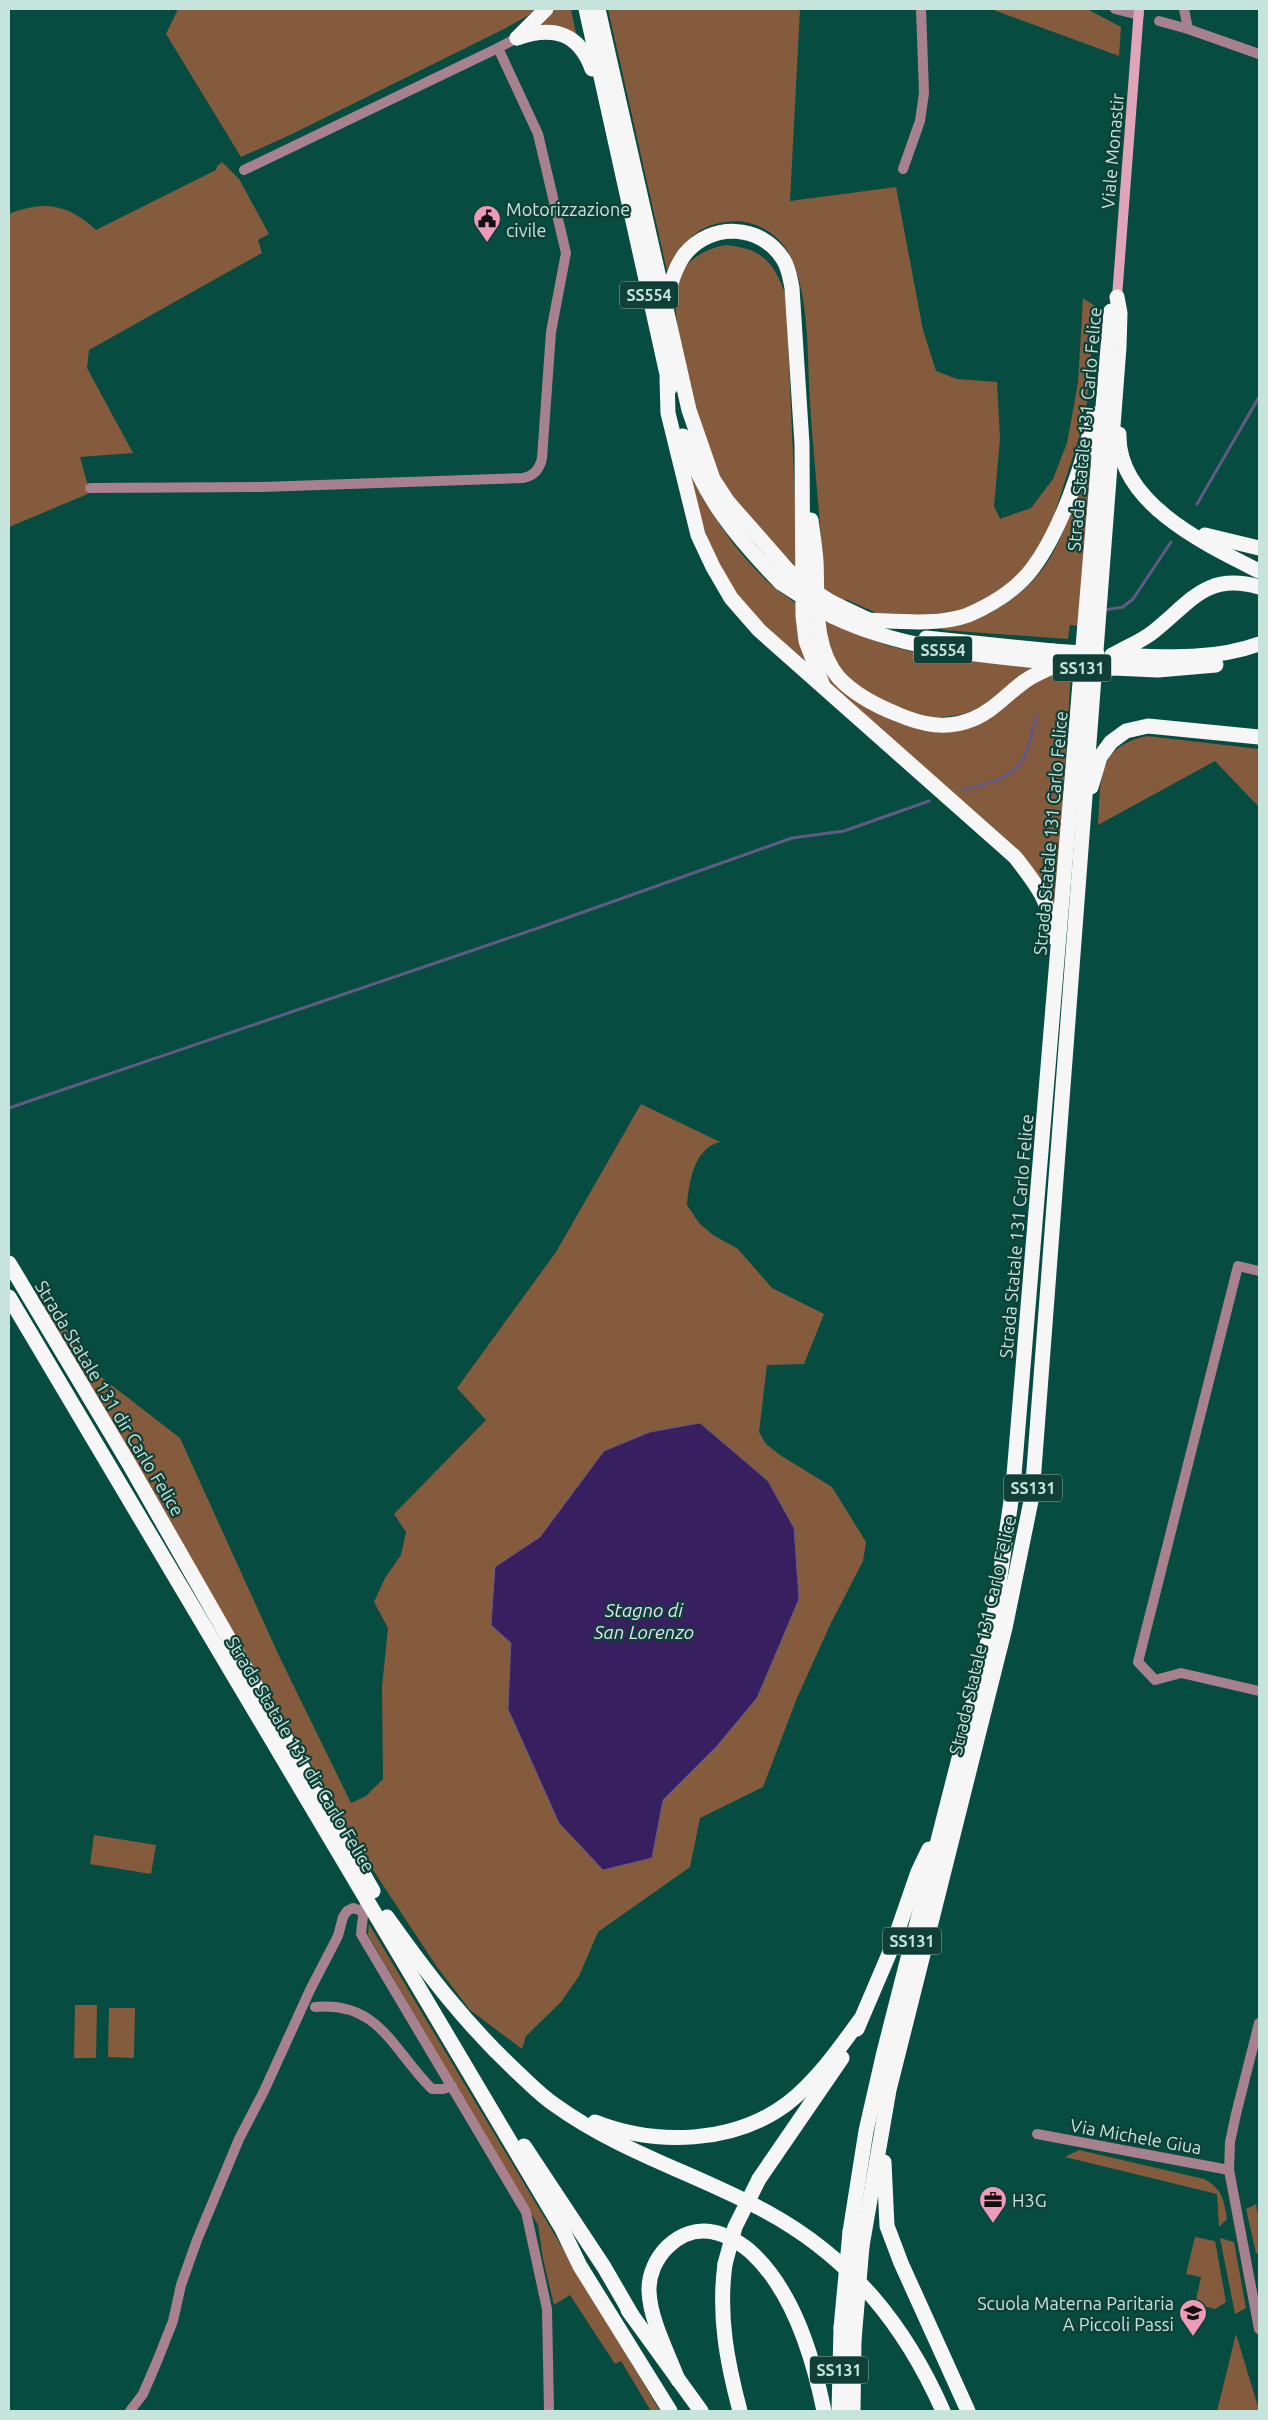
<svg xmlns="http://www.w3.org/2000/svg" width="1268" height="2420" font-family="Ubuntu,sans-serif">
<rect width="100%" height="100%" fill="#064c40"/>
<g fill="#845b3c">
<polygon points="178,9 535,9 529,15 506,28 292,134 241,157 166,34"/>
<polygon points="550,9 571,9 577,38 530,32"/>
<path d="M608,9H800L790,201L896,187L923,330L936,371L957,379L997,382L1000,439L994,506L1000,519L1031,508L1053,479L1067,443L1078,383L1083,298L1095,306L1087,402L1081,431L1050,528L1020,575L989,600L962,612L913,617L877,613L845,599L842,628L886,645L926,655L1036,665C1020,677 994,702 978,709C950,721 918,719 891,706C870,696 846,679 832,659C818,637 823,589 822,563C820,509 813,455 810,402C807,358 810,298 791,258C780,233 753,218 726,222C694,226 682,245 667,271Z"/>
<polygon points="991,9 1087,9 1121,27 1119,56"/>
<path d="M222,162L239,179L269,234L258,240L262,253L89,350L87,368L133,453L80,457L90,493L9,527V214C44,200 68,204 96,230L216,170L217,166Z"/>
<path d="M725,245C762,248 774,262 786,296L798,568C771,542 744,517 724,487C706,460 668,315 676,286C683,261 702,250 725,245Z"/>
<path d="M1091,451L1079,626L1070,625L1068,639L943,630L941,627C986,621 1026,597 1050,558C1068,528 1079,484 1091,451Z"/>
<path d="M687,466C706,506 731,546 763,577C773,588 787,596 799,606L807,663C785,643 756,620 738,597C709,558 699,512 687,466Z"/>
<polygon points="813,651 836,681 953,732 1041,677 1059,670 1071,672 1056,911 1047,889 829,684"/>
<path d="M1147,736L1259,749V807L1215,761L1098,825C1101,781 1095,747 1147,736Z"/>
<path d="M641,1104L720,1142C694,1148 689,1182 687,1205L699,1223L713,1235L738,1249L772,1288L824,1314L804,1364L767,1365L759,1432L766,1444L780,1455L832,1487L866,1542L863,1561L830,1625L797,1698L763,1787L700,1818L690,1867L598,1932L579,1976L561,2002L526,2036L522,2049L470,2010L437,1967L373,1870L42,1305L52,1308L96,1373L180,1438L280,1658L351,1803L366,1796L383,1779L382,1686L388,1628L374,1602L385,1578L401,1555L406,1532L394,1514L486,1420L457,1388L556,1252Z"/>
<polygon points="94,1835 156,1845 151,1874 90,1864"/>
<polygon points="369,1924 660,2411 651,2411 621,2361 615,2364 570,2295 554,2305 543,2259 538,2225 368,1935"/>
<polygon points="75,2005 97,2005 96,2058 74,2058"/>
<polygon points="109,2008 135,2008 134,2058 108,2057"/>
<path d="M1079,2150L1204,2179C1222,2188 1224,2200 1227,2219L1219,2227L1217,2194L1065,2157Z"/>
<polygon points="1256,2204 1259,2220 1259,2253 1256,2253 1246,2209"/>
<polygon points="1195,2237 1215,2241 1226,2302 1215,2309 1195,2304 1201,2277 1186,2274"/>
<polygon points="1220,2238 1234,2242 1246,2308 1235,2314"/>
<polygon points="1236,2334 1259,2410 1259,2411 1217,2411"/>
</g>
<polygon fill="#371f60" stroke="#625a85" points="700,1423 768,1481 794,1528 799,1599 757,1698 717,1746 663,1800 652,1858 603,1870 559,1823 508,1709 511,1643 491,1625 495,1567 540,1537 604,1451 650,1432"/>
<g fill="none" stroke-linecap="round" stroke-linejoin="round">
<g stroke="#625a85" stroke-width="3">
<polyline points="1197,504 1259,397"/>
<polyline points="1104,610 1123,607 1133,599 1171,542"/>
<path d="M963,790C984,785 1013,779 1024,757C1030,745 1033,729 1037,715"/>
<polyline points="9,1108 544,926 792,838 844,831 929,801"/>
</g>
<g stroke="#a7818e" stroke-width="10">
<polyline points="1115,9 1139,15"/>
<polyline points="1184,9 1188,29"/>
<polyline points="1159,21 1188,29 1259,54"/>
<polyline points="903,169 920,121 924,93 921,9"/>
<polyline points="244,170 498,48"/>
<path d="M90,488L261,487L523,478C534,476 540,468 542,458L551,332L566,253L538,134L498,48L517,38"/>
<polyline points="1259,1271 1238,1266 1138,1662 1155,1680 1181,1673 1259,1691"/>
<polyline points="364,1907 361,1934 526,2212 547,2309 549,2411"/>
<path d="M315,2007C380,2001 393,2051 432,2089H443L452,2086"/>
<polyline points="1259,2023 1236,2114 1230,2142 1229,2170 1259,2329"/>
<polyline points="1037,2134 1229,2170"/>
<polyline points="130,2411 143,2394 158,2359 173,2321 181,2285 197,2240 239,2139 264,2091 310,1990 338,1936 343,1917 347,1911 353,1908 364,1912"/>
</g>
<polyline stroke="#e0a5b9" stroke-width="10" points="1117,297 1139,9"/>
<g stroke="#f6f6f6" stroke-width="15">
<polyline points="586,9 670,388"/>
<polyline points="598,9 689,410 713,479 728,502 786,568"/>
<path d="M517,38C553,25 579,33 592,69"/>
<polyline points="517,38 546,9"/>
<path d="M665,304C670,288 674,268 685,254C711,222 761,224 783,259C789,268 790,278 792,288L802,444L803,616L806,641L823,686"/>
<path d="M667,378L668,413L698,535L713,567L731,598L759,630L1015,857C1036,884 1051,902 1053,937"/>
<path d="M1119,434C1117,503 1207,545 1259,571"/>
<path d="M683,436C703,497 737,538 781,583"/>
<path d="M811,520C813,534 815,548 816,561C818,600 812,647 839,678C854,694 877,706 897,714C922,725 947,730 973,719C993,711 1008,693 1025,681C1035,674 1047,669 1059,664"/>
<polyline points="1205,535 1259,548"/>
<polyline points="831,602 875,623"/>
<path d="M832,616C903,650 980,655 1057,663"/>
<path d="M865,620C896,621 939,626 968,615C991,605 1017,589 1032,569C1061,531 1085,460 1094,414"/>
<polyline points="926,638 1053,651"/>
<path d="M1112,655C1162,657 1212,661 1259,644"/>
<path d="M1113,655C1126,647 1142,641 1153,632C1191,602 1206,572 1259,587"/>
<polyline points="1113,668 1158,670 1216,665"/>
<polyline points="1091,787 1100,757 1111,742 1126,731 1148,726 1259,737"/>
<polyline points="9,1263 128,1462 373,1891"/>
<polyline points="9,1297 562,2229 580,2266 670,2411"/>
<path d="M387,1917C426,1972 465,2023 515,2070C528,2082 540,2095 555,2105C620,2152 697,2174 767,2212C851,2258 905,2325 943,2411"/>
<polyline points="857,2029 892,1947 918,1872 929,1849"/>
<path d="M595,2122C656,2146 734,2144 788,2103C817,2080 839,2049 860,2020"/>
<polyline points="524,2146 604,2267 633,2317"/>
<polyline points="884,2162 887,2226 901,2263 968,2411"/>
<polyline points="759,2179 842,2058"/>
<polyline points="850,2232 866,2131 884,2052 979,1680 996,1605 1013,1487 1111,311"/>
<polyline points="862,2246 889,2090 1005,1628 1032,1496 1119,347 1120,313 1117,297"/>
<path d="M725,2264C718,2315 727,2362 740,2411"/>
<polyline points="628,2310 701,2411"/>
<path d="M678,2380C668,2353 650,2320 649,2291C648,2258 679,2225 713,2232C726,2234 744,2245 753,2254C794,2293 813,2357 824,2411"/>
<polyline points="839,2411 841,2328"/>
<polyline points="853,2411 854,2340"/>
</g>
<g stroke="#f6f6f6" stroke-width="15">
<polyline points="786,568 806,586 831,602"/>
<polyline points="781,583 832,616"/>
<polyline points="1053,651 1097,654"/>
<polyline points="1059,664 1113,668"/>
<polyline points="725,2264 735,2227 759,2179"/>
<polyline points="841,2328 850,2232"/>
<polyline points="854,2340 862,2246"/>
</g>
</g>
<defs>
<symbol id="civic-pin" viewBox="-11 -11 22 30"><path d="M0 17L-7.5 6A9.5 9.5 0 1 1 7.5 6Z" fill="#ef9ab8" stroke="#0f3f36"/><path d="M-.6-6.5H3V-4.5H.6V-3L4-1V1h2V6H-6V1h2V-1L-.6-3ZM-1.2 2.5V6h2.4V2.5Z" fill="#111"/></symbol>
<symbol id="office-pin" viewBox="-11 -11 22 30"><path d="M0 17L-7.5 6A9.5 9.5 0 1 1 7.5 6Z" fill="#ef9ab8" stroke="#0f3f36"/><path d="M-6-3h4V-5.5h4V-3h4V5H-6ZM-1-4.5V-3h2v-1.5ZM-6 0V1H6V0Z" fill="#111"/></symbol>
<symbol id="school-pin" viewBox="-11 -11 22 30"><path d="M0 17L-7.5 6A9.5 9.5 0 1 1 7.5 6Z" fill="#ef9ab8" stroke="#0f3f36"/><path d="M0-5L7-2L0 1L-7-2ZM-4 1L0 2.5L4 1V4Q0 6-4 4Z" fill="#111"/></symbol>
</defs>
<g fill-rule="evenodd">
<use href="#civic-pin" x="471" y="203" width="32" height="43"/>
<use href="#office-pin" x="977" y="2184" width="32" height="43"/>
<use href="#school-pin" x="1177" y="2297" width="32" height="43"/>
</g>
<g text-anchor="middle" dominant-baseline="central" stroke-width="4.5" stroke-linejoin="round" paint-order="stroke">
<g fill="#0f3f36" stroke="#8fb2aa" stroke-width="1">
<rect x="620" y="281.5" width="58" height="27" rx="4"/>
<rect x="914" y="636.5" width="58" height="27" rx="4"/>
<rect x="1053" y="654.5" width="58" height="27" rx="4"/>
<rect x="1004" y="1474.5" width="58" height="27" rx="4"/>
<rect x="883" y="1927.5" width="58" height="27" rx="4"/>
<rect x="810" y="2356.5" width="58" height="27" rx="4"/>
</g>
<g font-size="16" font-weight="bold" fill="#c6e4db">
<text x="649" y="295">SS554</text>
<text x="943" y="650">SS554</text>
<text x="1082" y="668">SS131</text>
<text x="1033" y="1488">SS131</text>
<text x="912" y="1941">SS131</text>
<text x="839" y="2370">SS131</text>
</g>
<g font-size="18" fill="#c6e4db" stroke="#0f3f36">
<text transform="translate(1112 151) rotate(-85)">Viale Monastir</text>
<text transform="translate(1084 429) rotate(-85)">Strada Statale 131 Carlo Felice</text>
<text transform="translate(1050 833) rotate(-85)">Strada Statale 131 Carlo Felice</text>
<text transform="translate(1016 1236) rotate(-85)">Strada Statale 131 Carlo Felice</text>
<text transform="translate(110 1398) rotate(59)">Strada Statale 131 dir Carlo Felice</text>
<text transform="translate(982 1635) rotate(-77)">Strada Statale 131 Carlo Felice</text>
<text transform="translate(301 1754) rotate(59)">Strada Statale 131 dir Carlo Felice</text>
<text transform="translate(1136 2136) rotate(10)">Via Michele Giua</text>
</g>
<g font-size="18" fill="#c6e4db" stroke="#0f3f36" text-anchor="start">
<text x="506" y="209">Motorizzazione<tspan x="506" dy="21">civile</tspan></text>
<text x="1012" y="2200">H3G</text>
<text x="1174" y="2303" text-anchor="end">Scuola Materna Paritaria<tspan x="1174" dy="21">A Piccoli Passi</tspan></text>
</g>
<g font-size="19" font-style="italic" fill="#e6e1f5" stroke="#0f3f36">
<text x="644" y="1610">Stagno di<tspan x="644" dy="22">San Lorenzo</tspan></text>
</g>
</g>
<rect width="1268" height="2420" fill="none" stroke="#c6e4db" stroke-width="20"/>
</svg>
